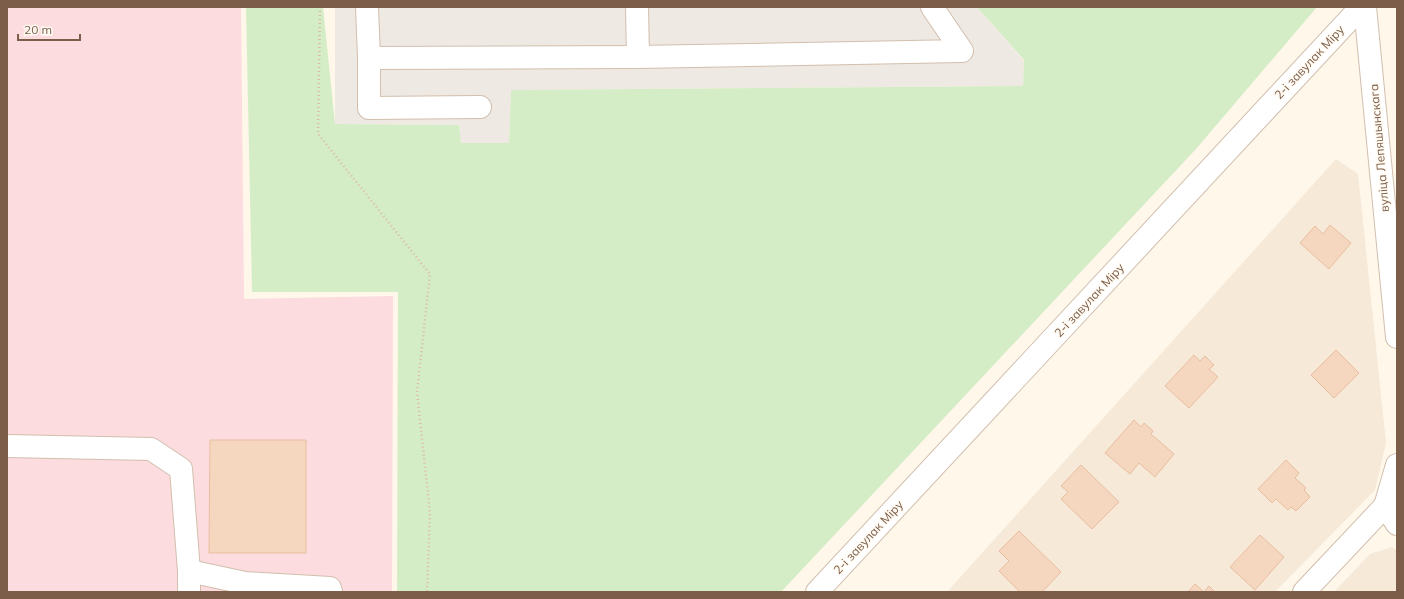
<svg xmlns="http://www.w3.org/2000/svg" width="1404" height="599" font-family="Mulish,sans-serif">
<rect width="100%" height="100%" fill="#fef7ea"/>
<g fill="#f6e9d8">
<polygon points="1336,159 1358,174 1386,443 1375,490 1275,592 947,592"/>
<polygon points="1392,547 1397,551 1397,592 1334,592 1370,554"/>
</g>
<polygon fill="#efe9e3" points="335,7 977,7 1024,61 1023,86 511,90 509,143 461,143 459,125 335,124"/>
<polygon fill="#fcdcdf" points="7,7 241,7 244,299 393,296 392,592 7,592"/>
<polygon fill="#d5edc6" points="246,7 323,7 335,124 459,125 461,143 509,143 511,90 1023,86 1024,60 977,7 1317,7 1196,149 781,592 397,592 398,292 252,292"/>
<g fill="#f5d7c0" stroke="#e9bd9f">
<polygon points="1330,225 1351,243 1329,269 1300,243 1315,226 1323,234"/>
<polygon points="1336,350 1359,373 1334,398 1311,375"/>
<polygon points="1194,355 1200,361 1205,356 1214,365 1209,369 1218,377 1189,408 1165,386"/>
<polygon points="1134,420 1141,427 1144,423 1153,431 1151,434 1174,454 1155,477 1139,463 1130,474 1105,453"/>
<polygon points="210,440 306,440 306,553 209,553"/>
<polygon points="1286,460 1299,473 1295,478 1306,488 1304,490 1310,497 1296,511 1291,507 1288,510 1276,499 1272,503 1258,489"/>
<polygon points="1081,465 1119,502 1092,529 1061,499 1068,492 1061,486"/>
<polygon points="1019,531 1061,572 1042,592 1020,592 999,571 1009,561 999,551"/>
<polygon points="1260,535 1284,557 1255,590 1230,567"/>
<polygon points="1195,584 1204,592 1209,586 1215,592 1188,592"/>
</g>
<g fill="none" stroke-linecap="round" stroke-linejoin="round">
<defs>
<g id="minor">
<polyline points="367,7 369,58 638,57 962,51 932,7"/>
<polyline points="637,7 638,57"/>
<polyline points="1365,7 1397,337"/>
<polyline points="369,58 369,108 480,107"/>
<polyline points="7,446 151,449 181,469 189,571 189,592"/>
<polyline points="1385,506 1397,524"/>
<polyline points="189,571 245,583 330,588 331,592"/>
<polyline points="817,592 1361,7"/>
<polyline points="1304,592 1385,506 1397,465"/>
</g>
</defs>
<use href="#minor" stroke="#d2bfae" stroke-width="24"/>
<polyline stroke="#dbbaa2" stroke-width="2.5" stroke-dasharray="1 3" stroke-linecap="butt" points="320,7 318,134 430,274 417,392 430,513 427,592"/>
<use href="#minor" stroke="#fff" stroke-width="22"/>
</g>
<g text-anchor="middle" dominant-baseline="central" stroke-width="3" stroke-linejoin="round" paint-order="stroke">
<g font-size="12" fill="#7b5d4a" stroke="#fffaf2">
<text transform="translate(1309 62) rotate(-47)">2-і завулак Міру</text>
<text transform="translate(1379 148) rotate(-95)">вуліца Лепяшынскага</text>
<text transform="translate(1089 300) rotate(-47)">2-і завулак Міру</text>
<text transform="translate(868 537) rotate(-47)">2-і завулак Міру</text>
</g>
</g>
<rect width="1404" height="599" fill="none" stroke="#7b5d4a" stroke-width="16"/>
<path d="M18 34v6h62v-6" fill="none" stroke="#7b5d4a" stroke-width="2"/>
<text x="24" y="34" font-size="12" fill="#7b5d4a" stroke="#fffaf2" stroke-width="3" paint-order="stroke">20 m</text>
</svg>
